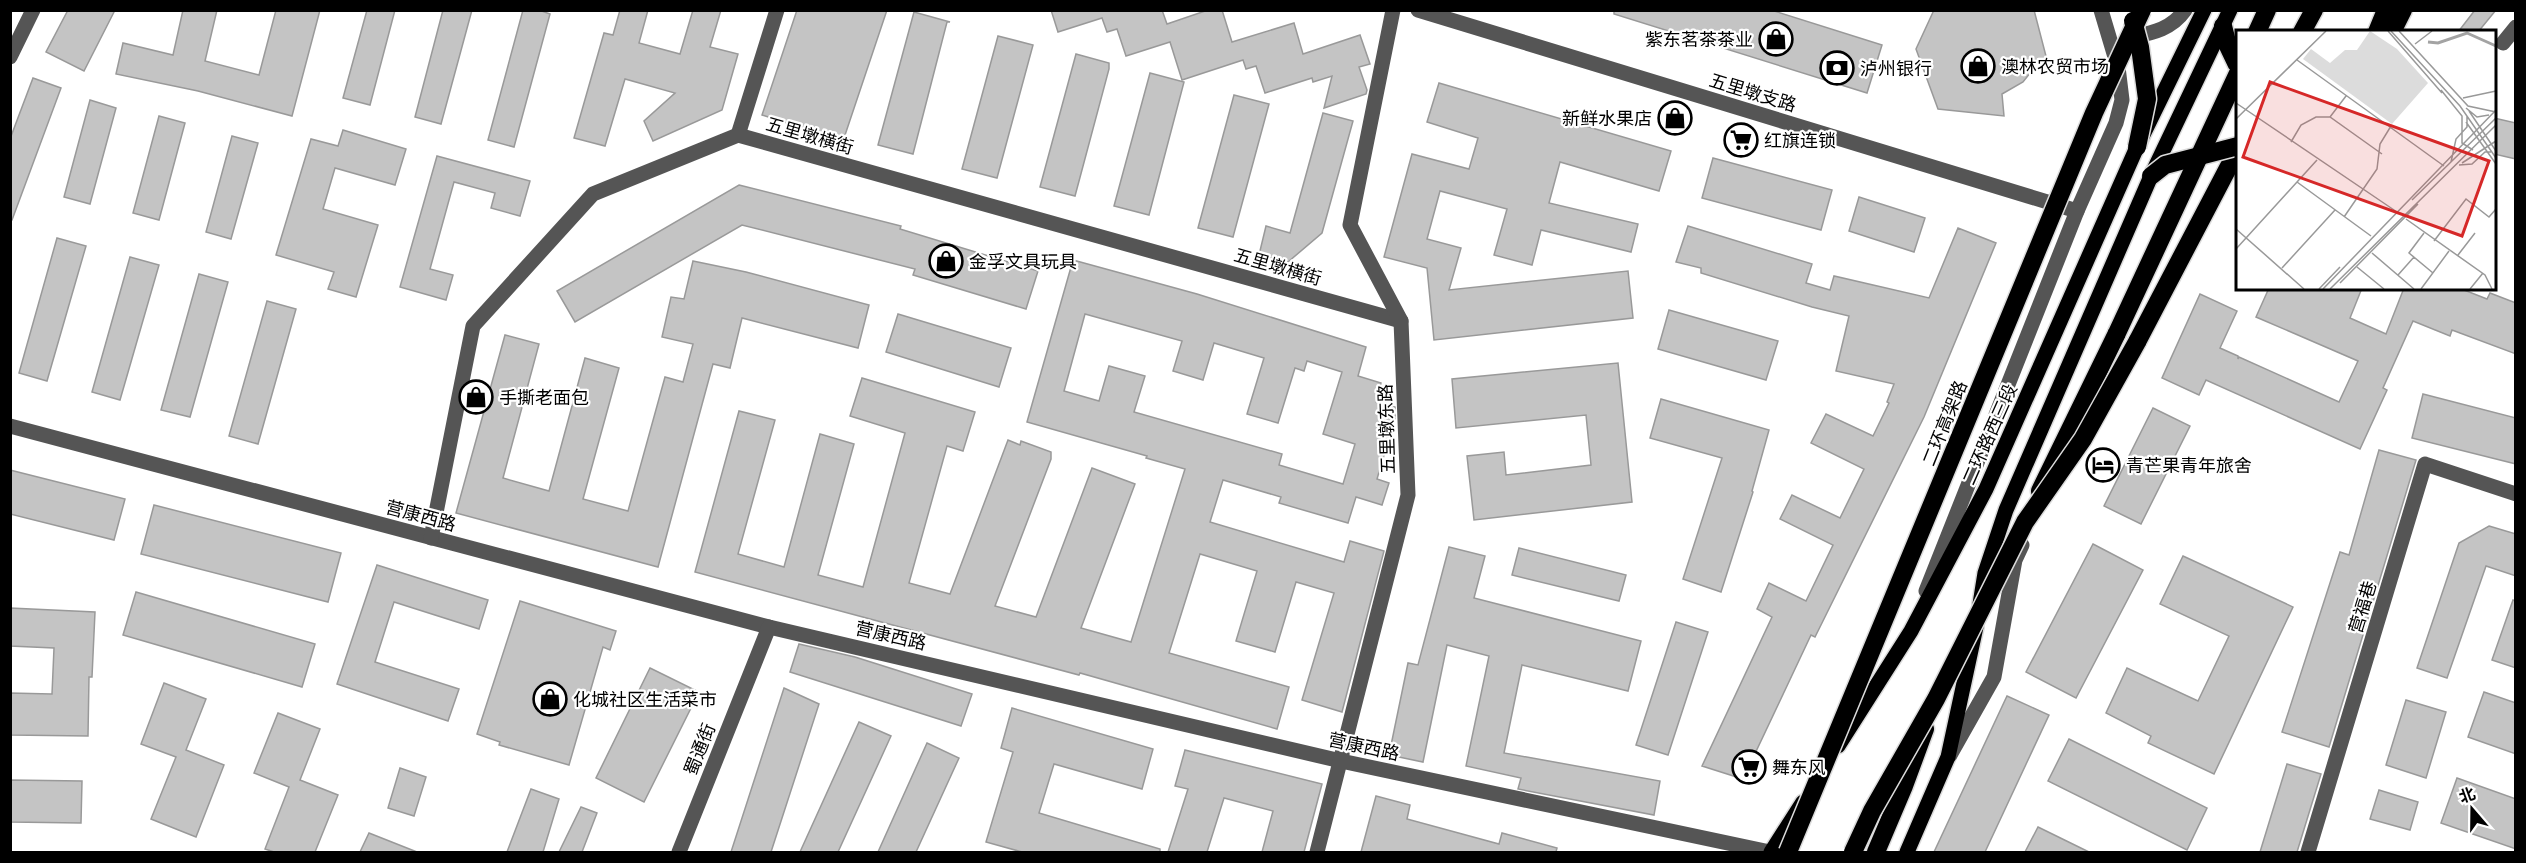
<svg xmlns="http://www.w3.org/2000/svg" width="2526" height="863" font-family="Lato,'Noto Sans SC',sans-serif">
<rect width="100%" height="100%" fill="#fff"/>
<g fill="#c4c4c4" stroke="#999" stroke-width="1.5" fill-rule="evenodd">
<polygon points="68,10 115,10 84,71 46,52"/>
<polygon points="183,10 217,10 205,61 259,75 276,10 320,10 292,116 198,91 116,74 123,43 173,55"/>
<polygon points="367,10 395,10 370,105 343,98"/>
<polygon points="443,10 472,10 441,124 415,117"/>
<polygon points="523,10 539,10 550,14 514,147 488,140"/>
<polygon points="620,10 648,10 639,43 680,54 693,10 721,10 710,47 738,54 722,110 653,141 644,121 675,93 625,79 605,146 574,138 604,33 613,35"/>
<polygon points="797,10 887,10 843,141 762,115"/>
<polygon points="1051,10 1162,10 1167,24 1208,10 1222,10 1232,42 1294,23 1303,54 1360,35 1370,64 1359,67 1367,90 1366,94 1324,108 1332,76 1313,82 1312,78 1265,93 1256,66 1246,69 1243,60 1182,80 1170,42 1126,56 1117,29 1107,32 1102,18 1058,32"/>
<polygon points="1614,10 1771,10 1882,45 1867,93 1614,14"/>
<polygon points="1934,10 2034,10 2047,60 2035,60 2031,72 2023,82 2002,94 2004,116 1938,109 1916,49"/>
<polygon points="2475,10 2496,10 2478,32 2458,32"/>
<polygon points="914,12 950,22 947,22 913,154 878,145"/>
<polygon points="998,36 1033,45 997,178 962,169"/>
<polygon points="1076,54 1109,63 1109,69 1075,196 1040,187"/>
<polygon points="1150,73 1184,82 1149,215 1114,206"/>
<polygon points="33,78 61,88 12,220 10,220 10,139"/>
<polygon points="1439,83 1671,151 1659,191 1560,162 1549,203 1638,224 1631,252 1541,230 1532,265 1494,255 1507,209 1440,191 1427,239 1461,248 1449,290 1628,271 1633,318 1434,340 1427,268 1384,257 1412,154 1469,169 1478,138 1427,122"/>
<polygon points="1234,95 1269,104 1233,237 1198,228"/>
<polygon points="90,100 116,108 90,204 64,197"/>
<polygon points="1323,113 1353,121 1322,233 1288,262 1259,255 1266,226 1290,233"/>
<polygon points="159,116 185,123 159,220 133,213"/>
<polygon points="2494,118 2516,123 2516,159 2494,154"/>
<polygon points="343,130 406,149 395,185 335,168 323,209 378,225 356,297 328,289 334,272 276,255 311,139 338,146"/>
<polygon points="232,136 258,143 231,239 206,232"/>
<polygon points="437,156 530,181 520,216 491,208 495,193 454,182 430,269 453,275 446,300 400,287"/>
<polygon points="1713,158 1832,190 1821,230 1702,198"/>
<polygon points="739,185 901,226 900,229 1038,271 1026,309 913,275 915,269 742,225 575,322 557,291"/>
<polygon points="1859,197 1925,218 1914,252 1849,231"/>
<polygon points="1688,226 1812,264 1806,283 1830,290 1834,276 1929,298 1958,228 1996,243 1924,417 1815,637 1811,635 1743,779 1702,766 1772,617 1757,609 1769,583 1806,601 1833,545 1780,519 1792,495 1840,518 1864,469 1811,443 1826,414 1873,436 1889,403 1887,402 1894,384 1836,371 1849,316 1812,307 1701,273 1701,268 1676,262"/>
<polygon points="57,238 86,246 47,381 19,373"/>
<polygon points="130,257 159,265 120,400 92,392"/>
<path d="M1073,260L1197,294L1366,347L1358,376L1381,383L1376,402L1395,407V418L1377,479L1389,483L1382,505L1356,497L1348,523L1279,503L1281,497L1223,480L1210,522L1344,562L1350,541L1384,551L1342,712L1302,700L1334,593L1296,582L1275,652L1236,641L1257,571L1200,554L1169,653L1289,687L1277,729L1080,673L1079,675L695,572L739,411L775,420L738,554L784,567L820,434L854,444L818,575L863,587L905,433L850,416L862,378L975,412L963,451L947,446L909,583L950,594L1008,440L1020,445L1021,441L1051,452V459L995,606L1036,617L1092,468L1135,484L1081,628L1131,642L1185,469L1146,458L1147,456L1027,422ZM1085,314L1182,341L1173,371L1203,380L1214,343L1264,358L1247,414L1278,423L1295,368L1304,371L1307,361L1342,372L1323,434L1355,444L1343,484L1279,465L1282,454L1134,412L1145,376L1109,366L1099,401L1064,391Z"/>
<polygon points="693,261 746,272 869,305 858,348 742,318 730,368 713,364 658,567 456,513 505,335 539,344 503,478 549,491 585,358 619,368 583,499 628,511 665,377 683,382 693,344 662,337 671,297 684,299"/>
<polygon points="199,274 228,282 190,417 161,410"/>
<polygon points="2269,288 2362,288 2350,318 2386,334 2404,288 2459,288 2487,299 2490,293 2516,303 2516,354 2452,330 2450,336 2413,321 2383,388 2387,390 2360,449 2206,380 2199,395 2162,378 2200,294 2237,311 2220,348 2238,356 2238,359 2239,357 2339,402 2358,361 2256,317"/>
<polygon points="267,301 296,309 258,444 229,436"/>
<polygon points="1669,310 1778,341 1766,380 1658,349"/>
<polygon points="898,314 1011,348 999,387 886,352"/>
<polygon points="1618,363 1632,502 1474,520 1467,456 1504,452 1506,475 1591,465 1586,415 1456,428 1452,379"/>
<polygon points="2423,394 2516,418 2516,464 2412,438"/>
<polygon points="1661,399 1769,430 1752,491 1753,492 1721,592 1683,579 1722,458 1650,438"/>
<polygon points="2153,408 2190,426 2141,524 2104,506"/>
<polygon points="2379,450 2416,460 2329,747 2282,732 2340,552 2349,555"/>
<polygon points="10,470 125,499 114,540 10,514"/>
<polygon points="154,505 341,553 328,602 141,554"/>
<polygon points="2489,526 2516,534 2516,576 2486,566 2447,678 2417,668 2459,543"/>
<polygon points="2093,544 2143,570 2076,698 2026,672"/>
<polygon points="1449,547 1485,556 1474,598 1641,641 1628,691 1522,665 1504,753 1660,781 1654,815 1518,789 1521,778 1466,766 1489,656 1447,645 1423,762 1389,755 1408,663 1418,665"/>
<polygon points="1519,548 1626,575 1619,601 1512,575"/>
<polygon points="2183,556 2293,607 2214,774 2148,743 2151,736 2106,713 2127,668 2198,701 2229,636 2160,604"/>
<polygon points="377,565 488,600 479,629 394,602 375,662 459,689 448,721 337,684"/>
<polygon points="136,592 315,644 302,687 123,635"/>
<polygon points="2513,600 2516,601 2516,668 2492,660"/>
<polygon points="520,601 616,631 610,650 603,647 569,765 499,745 500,742 477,734"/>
<polygon points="10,608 95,612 92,677 89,677 88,736 10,735 10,693 52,694 54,648 10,646"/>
<polygon points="1676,622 1708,632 1668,755 1636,745"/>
<polygon points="799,644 855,657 972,694 961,726 790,672"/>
<polygon points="650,668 699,692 644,802 596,778"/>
<polygon points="164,683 206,699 186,750 224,765 196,837 151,819 176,757 141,744"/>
<polygon points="784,688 819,704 771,852 731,852"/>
<polygon points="2484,692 2516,703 2516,754 2468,737"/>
<polygon points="2007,696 2049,715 1985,852 1934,852"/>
<polygon points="2406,700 2446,712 2426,778 2386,765"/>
<polygon points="1012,708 1153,749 1142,789 1054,764 1039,813 1160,849 1160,852 1022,852 986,842 1013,752 1001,748"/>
<polygon points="278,713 320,729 300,780 338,795 315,852 274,852 265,849 289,787 254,773"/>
<polygon points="859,722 891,736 838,852 800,852"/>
<polygon points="2069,739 2207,808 2187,850 2048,781"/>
<polygon points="927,743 959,758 916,852 878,852"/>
<polygon points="1185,750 1322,784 1304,852 1262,852 1273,811 1224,798 1207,852 1168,852 1188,789 1175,786"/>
<polygon points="2287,764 2321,774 2297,852 2260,852"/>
<polygon points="400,768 426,777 414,816 388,808"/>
<polygon points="2457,778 2516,799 2516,849 2441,823"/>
<polygon points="10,780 82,781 81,823 10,822"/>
<polygon points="531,789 559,799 543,852 507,852"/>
<polygon points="2379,790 2418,802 2410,830 2370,819"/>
<polygon points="1376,796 1410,805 1407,819 1499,844 1502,833 1557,848 1556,852 1361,852"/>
<polygon points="581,807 597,813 582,852 559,852"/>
<polygon points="2038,827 2089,852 2025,852"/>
<polygon points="369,833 417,852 360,852"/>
</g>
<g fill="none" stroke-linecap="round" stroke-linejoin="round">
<defs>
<g id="major">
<polyline points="1980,604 1985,573 2006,510 2151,176 2230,10"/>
<polyline points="1838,746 1911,631 1986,489 2137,147 2204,10"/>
<polyline points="1771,852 1803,802"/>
<polyline points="1907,852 1948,757 1976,627"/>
</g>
<g id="highway">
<polyline points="2223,26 2228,46 2238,67"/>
<polyline points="2257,32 2267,10"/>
<polyline points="2302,32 2314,10"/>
<polyline points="2377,32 2386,10"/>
<polyline points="2392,32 2403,10"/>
<polyline points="2137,342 2238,149"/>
<polyline points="2040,491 2117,333"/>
<polyline points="1876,852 1904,786 1925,729"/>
</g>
</defs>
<use href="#major" stroke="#dbdbdb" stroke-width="18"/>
<use href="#highway" stroke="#dbdbdb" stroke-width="21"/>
<g stroke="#555" stroke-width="15">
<polyline points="1418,10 2077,211"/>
<path d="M2128,38C2151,33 2171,30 2185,10"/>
<polyline points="2503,43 2516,27"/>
<polyline points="10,57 33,10"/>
<polyline points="738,135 777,10"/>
<polyline points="10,426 769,627 1341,761 1770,852"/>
<polyline points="431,538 473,326 593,194 738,135 1401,321"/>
<polyline points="1926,591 2077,211 2116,123 2122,100 2118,67 2101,10"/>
<polyline points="1950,755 1994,677 2015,560 2022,545"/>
<polyline points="679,852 769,627"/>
<polyline points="1317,852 1408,495 1401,321 1350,225 1393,10"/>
<polyline points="2308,852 2425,464 2516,494"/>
</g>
<use href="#major" stroke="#000" stroke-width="15"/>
<use href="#highway" stroke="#000" stroke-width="18"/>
<defs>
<g id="highway-bridge">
<polyline points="2133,21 2140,47 2147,99 2137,147"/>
<polyline points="2151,176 2165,165 2238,146"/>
<polyline points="2117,333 2238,73"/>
<polyline points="1788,852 2094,113 2142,10"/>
<polyline points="1853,852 1872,811 1936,699 2025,522 2083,439 2137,342"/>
</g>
</defs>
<use href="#highway-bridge" stroke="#dbdbdb" stroke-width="21" stroke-linecap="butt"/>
<use href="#highway-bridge" stroke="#000" stroke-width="18"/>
</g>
<defs>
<symbol id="shop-ring" viewBox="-11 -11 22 22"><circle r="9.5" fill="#fff" stroke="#000" stroke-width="1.5"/><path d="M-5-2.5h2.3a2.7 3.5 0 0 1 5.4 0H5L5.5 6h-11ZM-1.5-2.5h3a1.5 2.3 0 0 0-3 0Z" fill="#000"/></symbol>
<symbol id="bank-ring" viewBox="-11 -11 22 22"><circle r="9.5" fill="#fff" stroke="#000" stroke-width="1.5"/><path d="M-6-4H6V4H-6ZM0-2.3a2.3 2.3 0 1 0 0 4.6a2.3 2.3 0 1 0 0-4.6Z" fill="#000"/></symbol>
<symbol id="supermarket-ring" viewBox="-11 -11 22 22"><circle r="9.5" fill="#fff" stroke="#000" stroke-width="1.5"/><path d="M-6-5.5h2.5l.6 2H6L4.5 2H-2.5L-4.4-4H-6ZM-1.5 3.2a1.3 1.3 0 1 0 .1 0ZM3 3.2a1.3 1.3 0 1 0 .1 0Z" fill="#000"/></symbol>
<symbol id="hotel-ring" viewBox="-11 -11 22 22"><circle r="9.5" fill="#fff" stroke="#000" stroke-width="1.5"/><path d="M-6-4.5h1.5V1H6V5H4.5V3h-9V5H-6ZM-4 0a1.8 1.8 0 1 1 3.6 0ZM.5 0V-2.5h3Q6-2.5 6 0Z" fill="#000"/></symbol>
</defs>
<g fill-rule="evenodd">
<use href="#shop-ring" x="1757" y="20" width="38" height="38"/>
<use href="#shop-ring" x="1959" y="47" width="38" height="38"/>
<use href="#bank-ring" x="1818" y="49" width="38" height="38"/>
<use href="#shop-ring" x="1656" y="99" width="38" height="38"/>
<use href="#supermarket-ring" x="1722" y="121" width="38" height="38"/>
<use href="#shop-ring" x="927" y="242" width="38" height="38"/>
<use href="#shop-ring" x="457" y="378" width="38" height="38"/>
<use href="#hotel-ring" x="2084" y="446" width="38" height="38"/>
<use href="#shop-ring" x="531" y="680" width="38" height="38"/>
<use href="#supermarket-ring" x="1730" y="748" width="38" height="38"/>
</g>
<g text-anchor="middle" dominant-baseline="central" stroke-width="4.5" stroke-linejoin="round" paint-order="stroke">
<g font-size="18" fill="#000" stroke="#fff" text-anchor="start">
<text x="1753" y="39" text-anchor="end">紫东茗茶茶业</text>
<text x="2001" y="66">澳林农贸市场</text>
<text x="1860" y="68">泸州银行</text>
<text x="1652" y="118" text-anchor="end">新鲜水果店</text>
<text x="1764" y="140">红旗连锁</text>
<text x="969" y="261">金孚文具玩具</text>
<text x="499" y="397">手撕老面包</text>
<text x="2126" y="465">青芒果青年旅舍</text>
<text x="573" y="699">化城社区生活菜市</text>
<text x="1772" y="767">舞东风</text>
</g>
<g font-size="18" fill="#000" stroke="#fff">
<text transform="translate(1753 92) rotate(17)">五里墩支路</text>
<text transform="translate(810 135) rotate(16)">五里墩横街</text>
<text transform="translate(1278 266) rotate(16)">五里墩横街</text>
<text transform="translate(1944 423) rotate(-68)">二环高架路</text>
<text transform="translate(1386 429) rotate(-92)">五里墩东路</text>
<text transform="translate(1989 434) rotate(-66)">二环路西三段</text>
<text transform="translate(421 515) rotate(15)">营康西路</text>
<text transform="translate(2362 607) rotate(-73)">营福巷</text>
<text transform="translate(891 635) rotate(13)">营康西路</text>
<text transform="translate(1364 746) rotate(12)">营康西路</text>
<text transform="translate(699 749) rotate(-68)">蜀通街</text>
</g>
</g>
<g transform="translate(2236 30)">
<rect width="260" height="260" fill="#fff"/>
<path d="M134,1L161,19L192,53L156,94L67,29L75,19L94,33L109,20H121Z" fill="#dcdcdc"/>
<path fill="none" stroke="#a3a3a3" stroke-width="3" d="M192,12L202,13L231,3L260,16"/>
<path fill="none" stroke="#999" stroke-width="1.5" d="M152,1L206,63M155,1L224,76L260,128M163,1L232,76L260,82M179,14L196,1M61,30L208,136M205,60L226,86V113L237,120M227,68L260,61M0,73L161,182M230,78L241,87L253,85M233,81L260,121M94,87L110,66M0,89L90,1M230,92L260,134M55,112L65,95L80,87H94L146,124M215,132L220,109L231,97V86M226,133L260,111M223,135L236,134L249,122H255M61,152L135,206M176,170L260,88M108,187L141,139L144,114L155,96M170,189L249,245L256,259M0,199L68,259M188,203L173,223L197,243M198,211L230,169L253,187L260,179M0,219L81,130M136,223L178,259M222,225L239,203M121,237L148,259M46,238L99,180M162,245L178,227M104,253L182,174M83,259L104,237M87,259L260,80M94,259L260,95M185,259L213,221M234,259L247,243"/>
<path fill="#d62828" fill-opacity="0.15" stroke="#d62828" stroke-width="3" d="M34,52L253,131L226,206L7,127Z"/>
<rect width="260" height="260" fill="none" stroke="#000" stroke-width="3"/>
</g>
<rect width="2526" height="863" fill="none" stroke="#000000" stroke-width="24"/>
<g transform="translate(2472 809) rotate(340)" stroke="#ffffff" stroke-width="4.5" paint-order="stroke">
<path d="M0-4.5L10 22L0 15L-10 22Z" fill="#000000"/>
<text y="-9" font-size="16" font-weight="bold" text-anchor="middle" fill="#000000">北</text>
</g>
</svg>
